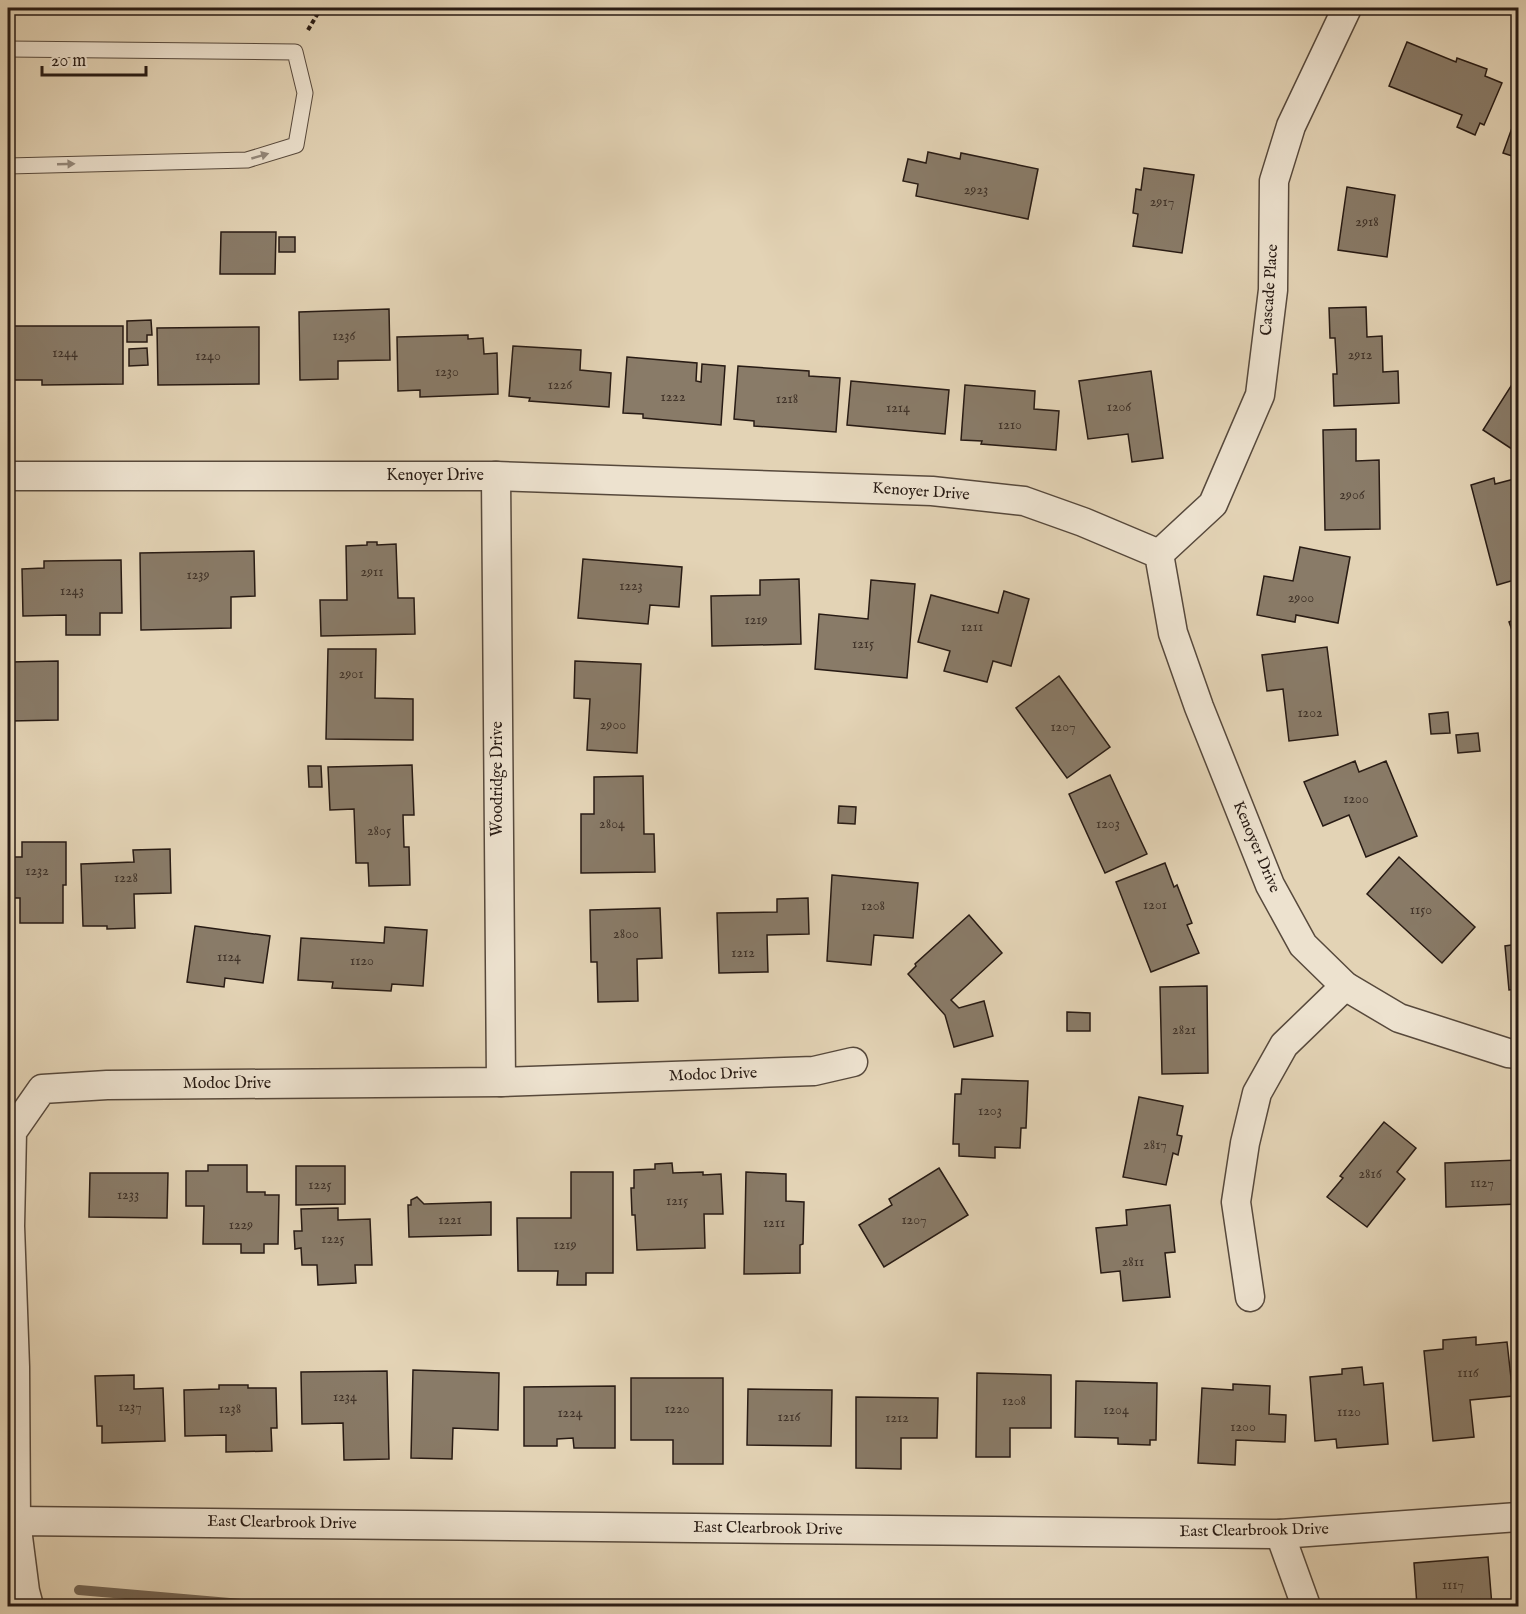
<svg xmlns="http://www.w3.org/2000/svg" width="1526" height="1614" font-family="'IM FELL English',serif">
<rect width="100%" height="100%" fill="#e3d3b5"/>
<filter id="stains"><feTurbulence type="fractalNoise" baseFrequency=".00333" numOctaves="4"/><feColorMatrix values="0 0 0 0 .2 0 0 0 0 .09 0 0 0 0 .02 0 0 0 .5 -.17"/></filter>
<radialGradient id="worn" r=".72"><stop offset=".6" stop-color="#630" stop-opacity="0"/><stop offset="1" stop-color="#630" stop-opacity=".3"/></radialGradient>
<g fill="none" stroke-linecap="round" stroke-linejoin="round">
<polyline stroke="#726454" stroke-width="10" points="79,1590 265,1606"/>
</g>
<g fill="#897b68" stroke="#281b14" stroke-width="1.5">
<polygon points="1407,42 1456,62 1457,58 1487,69 1485,76 1502,83 1484,125 1480,123 1475,135 1457,127 1462,115 1389,86"/>
<polygon points="1518,103 1518,158 1503,153 1518,111 1516,110"/>
<polygon points="928,152 960,159 961,153 1038,169 1028,219 916,196 918,184 903,181 908,159 926,163"/>
<polygon points="1144,168 1194,175 1182,253 1133,246 1138,214 1133,213 1136,189 1141,190"/>
<polygon points="1347,187 1395,195 1387,257 1338,250"/>
<polygon points="221,232 276,232 275,274 220,274"/>
<rect x="279" y="237" width="16" height="15"/>
<polygon points="1366,307 1367,337 1382,336 1383,372 1398,371 1399,403 1334,406 1333,374 1337,374 1335,338 1330,338 1329,308"/>
<polygon points="389,309 390,360 338,361 338,379 300,380 299,312"/>
<polygon points="151,320 152,335 147,335 147,342 127,342 127,321"/>
<polygon points="8,326 123,326 123,384 42,385 42,380 8,380"/>
<polygon points="259,327 259,384 158,385 157,328"/>
<polygon points="468,335 468,339 483,338 484,354 497,353 498,394 420,397 420,390 398,391 397,337"/>
<polygon points="513,346 581,350 580,370 611,373 609,407 529,401 530,398 509,396"/>
<polygon points="147,348 148,365 129,366 129,349"/>
<polygon points="627,357 697,363 696,381 701,382 702,364 725,366 721,425 643,418 643,414 623,413"/>
<polygon points="738,366 809,371 809,376 840,378 836,432 754,426 754,421 734,419"/>
<polygon points="1151,371 1163,458 1132,462 1128,434 1088,439 1079,381"/>
<polygon points="1518,375 1518,453 1483,430"/>
<polygon points="851,381 949,390 945,434 847,425"/>
<polygon points="965,385 1035,391 1034,409 1059,411 1056,450 981,444 982,441 961,440"/>
<polygon points="1356,429 1356,461 1379,460 1380,529 1325,530 1323,430"/>
<polygon points="1494,478 1495,484 1518,478 1518,579 1497,585 1471,485"/>
<polygon points="367,542 377,542 377,545 396,544 398,598 414,598 415,634 321,636 320,600 347,600 346,546 367,545"/>
<polygon points="1300,547 1350,557 1338,623 1296,615 1295,622 1257,615 1264,576 1293,581"/>
<polygon points="254,551 255,596 231,597 231,628 141,630 140,553"/>
<polygon points="583,559 682,567 679,607 650,605 648,624 578,618"/>
<polygon points="121,560 122,613 100,613 100,635 66,635 66,615 23,616 22,569 44,568 44,561"/>
<polygon points="799,579 801,644 712,646 711,596 760,595 760,580"/>
<polygon points="871,580 915,584 907,678 815,669 819,614 868,619"/>
<polygon points="1004,591 1029,599 1011,666 993,661 987,682 944,671 950,651 918,642 931,595 998,613"/>
<polygon points="1518,618 1518,647 1509,622"/>
<polygon points="1327,647 1338,735 1289,741 1283,689 1267,691 1262,655"/>
<polygon points="328,649 376,649 375,698 413,699 413,740 326,739"/>
<polygon points="58,661 58,720 11,721 10,662"/>
<polygon points="575,661 641,664 637,753 587,750 590,699 574,698"/>
<polygon points="1059,676 1110,747 1067,778 1016,708"/>
<polygon points="1448,712 1450,733 1431,734 1429,714"/>
<polygon points="1478,733 1480,751 1458,753 1456,735"/>
<polygon points="1355,761 1359,772 1386,761 1417,836 1366,857 1349,815 1323,826 1304,782"/>
<polygon points="412,765 414,815 403,815 404,847 409,847 410,885 369,886 368,863 356,863 354,809 330,810 328,767"/>
<polygon points="308,766 321,766 322,787 309,787"/>
<polygon points="1110,775 1147,854 1105,873 1069,794"/>
<polygon points="643,776 644,834 654,834 655,872 581,873 581,814 594,814 594,777"/>
<polygon points="839,806 856,807 855,824 838,823"/>
<polygon points="22,842 66,842 66,885 63,885 63,923 20,923 20,898 8,898 8,857 22,857"/>
<polygon points="170,849 171,893 134,894 135,928 107,929 107,926 83,926 81,864 134,862 133,850"/>
<polygon points="1399,857 1475,927 1442,963 1367,894"/>
<polygon points="1165,863 1174,887 1177,885 1192,923 1187,925 1199,953 1151,972 1116,882"/>
<polygon points="832,875 918,883 913,938 874,935 871,965 827,961"/>
<polygon points="808,898 809,934 767,935 768,972 719,973 717,913 777,912 777,899"/>
<polygon points="660,908 662,958 637,959 638,1001 598,1002 597,962 591,962 590,910"/>
<polygon points="969,915 1002,953 951,1000 959,1008 984,1001 993,1036 954,1047 945,1015 908,974 916,966 915,964"/>
<polygon points="195,926 270,936 263,983 225,978 224,987 187,982"/>
<polygon points="385,927 427,930 423,986 392,984 391,991 332,988 333,982 298,980 301,938 384,943"/>
<polygon points="1518,944 1518,989 1509,990 1505,946"/>
<polygon points="1207,986 1208,1073 1162,1074 1160,987"/>
<polygon points="1067,1012 1090,1013 1090,1031 1067,1031"/>
<polygon points="962,1079 1028,1081 1026,1128 1021,1128 1020,1148 995,1147 995,1158 959,1156 959,1144 953,1144 955,1094 961,1094"/>
<polygon points="1139,1097 1183,1106 1177,1135 1182,1136 1178,1155 1173,1153 1166,1185 1123,1177"/>
<polygon points="1384,1122 1416,1148 1397,1172 1405,1179 1367,1227 1327,1197 1343,1178 1340,1176"/>
<polygon points="1518,1160 1518,1204 1446,1207 1445,1163"/>
<polygon points="672,1163 673,1173 703,1172 703,1175 721,1174 723,1214 704,1214 705,1248 637,1250 635,1215 632,1215 631,1188 634,1188 634,1170 655,1169 655,1164"/>
<polygon points="208,1165 247,1165 247,1192 265,1192 265,1195 279,1195 278,1244 264,1244 264,1253 241,1253 241,1244 203,1244 204,1206 186,1206 186,1171 208,1171"/>
<polygon points="296,1166 345,1166 345,1204 296,1205"/>
<polygon points="939,1168 968,1215 884,1267 859,1225 892,1205 889,1199"/>
<polygon points="571,1172 613,1172 613,1273 586,1273 586,1285 557,1285 558,1271 518,1271 517,1218 571,1218"/>
<polygon points="746,1172 786,1174 786,1201 804,1202 803,1244 800,1245 800,1273 744,1274"/>
<polygon points="90,1173 168,1173 167,1218 89,1217"/>
<polygon points="417,1197 424,1204 491,1202 491,1235 409,1237 408,1205 411,1205 411,1200"/>
<polygon points="1170,1205 1175,1252 1165,1253 1170,1297 1123,1301 1120,1271 1101,1273 1096,1228 1127,1225 1126,1210"/>
<polygon points="338,1208 338,1220 370,1219 372,1265 355,1265 356,1283 318,1285 317,1265 302,1265 301,1248 295,1249 294,1231 302,1231 301,1209"/>
<polygon points="1476,1337 1476,1345 1507,1342 1513,1396 1470,1400 1474,1437 1433,1441 1424,1351 1443,1349 1443,1340"/>
<polygon points="1362,1367 1364,1385 1383,1383 1388,1444 1337,1448 1336,1439 1315,1441 1310,1377 1342,1374 1342,1369"/>
<polygon points="413,1370 499,1373 498,1430 453,1428 452,1459 411,1458"/>
<polygon points="387,1371 389,1459 344,1460 343,1423 302,1424 301,1372"/>
<polygon points="977,1373 1051,1375 1051,1428 1010,1428 1010,1457 976,1457"/>
<polygon points="134,1375 134,1389 163,1388 165,1441 102,1443 102,1426 97,1426 95,1376"/>
<polygon points="631,1378 723,1378 723,1464 673,1464 673,1440 631,1440"/>
<polygon points="1076,1381 1157,1383 1156,1440 1150,1440 1150,1445 1118,1444 1118,1438 1075,1437"/>
<polygon points="1233,1384 1270,1386 1269,1414 1286,1415 1285,1442 1236,1440 1235,1465 1198,1463 1202,1388 1233,1390"/>
<polygon points="219,1385 248,1385 248,1388 276,1388 277,1428 271,1428 272,1451 226,1452 226,1435 185,1436 184,1390 219,1389"/>
<polygon points="615,1386 615,1448 574,1448 573,1438 557,1439 557,1446 524,1446 524,1387"/>
<polygon points="748,1389 832,1390 831,1446 747,1445"/>
<polygon points="856,1397 938,1398 937,1438 901,1438 901,1469 856,1468"/>
<polygon points="1488,1557 1492,1606 1417,1606 1414,1563"/>
<polygon points="1512,1591 1518,1592 1518,1606 1512,1606"/>
</g>
<g fill="none" stroke-linecap="round" stroke-linejoin="round">
<defs>
<polyline id="lane" points="8,49 295,52 305,93 296,145 247,160 8,166"/>
<g id="street">
<polyline points="8,476 496,476 932,491 1024,501 1083,522 1159,554 1173,633 1199,707 1270,885 1303,945 1345,986 1399,1018 1508,1053 1518,1054"/>
<polyline points="496,476 501,1082"/>
<polyline points="1159,554 1213,504 1260,395 1273,290 1274,181 1291,126 1347,8"/>
<polyline points="1250,1297 1236,1202 1245,1143 1257,1093 1284,1045 1345,986"/>
<polyline points="8,1523 16,1521 1280,1534 1518,1517"/>
<polyline points="1280,1534 1306,1606"/>
<polyline points="29,1606 25,1591 16,1521 15,1367 10,1226 12,1132 42,1089 107,1085 501,1082 814,1071 853,1062"/>
</g>
</defs>
<use href="#lane" stroke="#57493c" stroke-width="17"/>
<use href="#street" stroke="#57493c" stroke-width="31"/>
<polyline stroke="#281b14" stroke-width="4" stroke-dasharray="4.5 3" stroke-linecap="butt" points="308,30 321,8"/>
<use href="#lane" stroke="#ede2cf" stroke-width="15"/>
<use href="#street" stroke="#ede2cf" stroke-width="28"/>
</g>
<defs><path id="oneway-solid" d="M-6-.8H1V-3.2L6.5 0L1 3.2V.8H-6Z" transform="scale(1.5)"/></defs>
<g fill="#94887b">
<use href="#oneway-solid" transform="translate(260 156) rotate(-16)"/>
<use href="#oneway-solid" transform="translate(66 164) rotate(-2)"/>
</g>
<g text-anchor="middle" dominant-baseline="central" stroke-width="5" stroke-linejoin="round" paint-order="stroke">
<g font-size="14" fill="#403329">
<text x="976" y="190">2923</text>
<text x="1162" y="202">2917</text>
<text x="1367" y="222">2918</text>
<text x="344" y="336">1236</text>
<text x="65" y="353">1244</text>
<text x="1360" y="355">2912</text>
<text x="208" y="356">1240</text>
<text x="447" y="372">1230</text>
<text x="560" y="385">1226</text>
<text x="673" y="397">1222</text>
<text x="787" y="399">1218</text>
<text x="1119" y="407">1206</text>
<text x="898" y="408">1214</text>
<text x="1010" y="425">1210</text>
<text x="1352" y="495">2906</text>
<text x="372" y="572">2911</text>
<text x="198" y="575">1239</text>
<text x="631" y="586">1223</text>
<text x="72" y="591">1243</text>
<text x="1301" y="598">2900</text>
<text x="756" y="620">1219</text>
<text x="972" y="627">1211</text>
<text x="863" y="644">1215</text>
<text x="351" y="674">2901</text>
<text x="1310" y="713">1202</text>
<text x="613" y="725">2900</text>
<text x="1063" y="727">1207</text>
<text x="1356" y="799">1200</text>
<text x="612" y="824">2804</text>
<text x="1108" y="824">1203</text>
<text x="379" y="831">2805</text>
<text x="37" y="871">1232</text>
<text x="126" y="878">1228</text>
<text x="1155" y="905">1201</text>
<text x="873" y="906">1208</text>
<text x="1421" y="910">1150</text>
<text x="626" y="934">2800</text>
<text x="743" y="953">1212</text>
<text x="229" y="957">1124</text>
<text x="362" y="961">1120</text>
<text x="1184" y="1030">2821</text>
<text x="990" y="1111">1203</text>
<text x="1155" y="1145">2817</text>
<text x="1370" y="1174">2816</text>
<text x="1482" y="1183">1127</text>
<text x="320" y="1185">1225</text>
<text x="128" y="1195">1233</text>
<text x="677" y="1201">1215</text>
<text x="450" y="1220">1221</text>
<text x="914" y="1220">1207</text>
<text x="774" y="1223">1211</text>
<text x="241" y="1225">1229</text>
<text x="333" y="1239">1225</text>
<text x="565" y="1245">1219</text>
<text x="1133" y="1262">2811</text>
<text x="1468" y="1373">1116</text>
<text x="345" y="1397">1234</text>
<text x="1014" y="1401">1208</text>
<text x="130" y="1407">1237</text>
<text x="230" y="1409">1238</text>
<text x="677" y="1409">1220</text>
<text x="1116" y="1410">1204</text>
<text x="1349" y="1412">1120</text>
<text x="570" y="1413">1224</text>
<text x="789" y="1417">1216</text>
<text x="897" y="1418">1212</text>
<text x="1243" y="1427">1200</text>
<text x="1453" y="1585">1117</text>
</g>
<g font-size="16" fill="#281b14" stroke="#ede2cf">
<text transform="translate(1270 290) rotate(-86)">Cascade Place</text>
<text x="435" y="476">Kenoyer Drive</text>
<text transform="translate(921 492) rotate(4)">Kenoyer Drive</text>
<text transform="translate(498 779) rotate(-90)">Woodridge Drive</text>
<text transform="translate(1256 847) rotate(67)">Kenoyer Drive</text>
<text transform="translate(713 1075) rotate(-2)">Modoc Drive</text>
<text x="227" y="1084">Modoc Drive</text>
<text transform="translate(282 1523) rotate(1)">East Clearbrook Drive</text>
<text transform="translate(768 1529) rotate(1)">East Clearbrook Drive</text>
<text transform="translate(1254 1531) rotate(-1)">East Clearbrook Drive</text>
</g>
</g>
<rect width="1526" height="1614" fill="none" stroke="#e3d3b5" stroke-width="30"/>
<rect x="9" y="9" width="1508" height="1596" fill="none" stroke="#281b14" stroke-width="3"/>
<rect x="15" y="15" width="1496" height="1584" fill="none" stroke="#281b14" stroke-width="1.5"/>
<path d="M42 66v9h104v-9" fill="none" stroke="#281b14" stroke-width="3"/>
<text x="51" y="66" font-size="18" fill="#281b14" stroke="#ede2cf" stroke-width="4.5" paint-order="stroke">20 m</text>
<rect width="100%" height="100%" filter="url(#stains)"/>
<rect width="100%" height="100%" fill="url(#worn)"/>
</svg>
